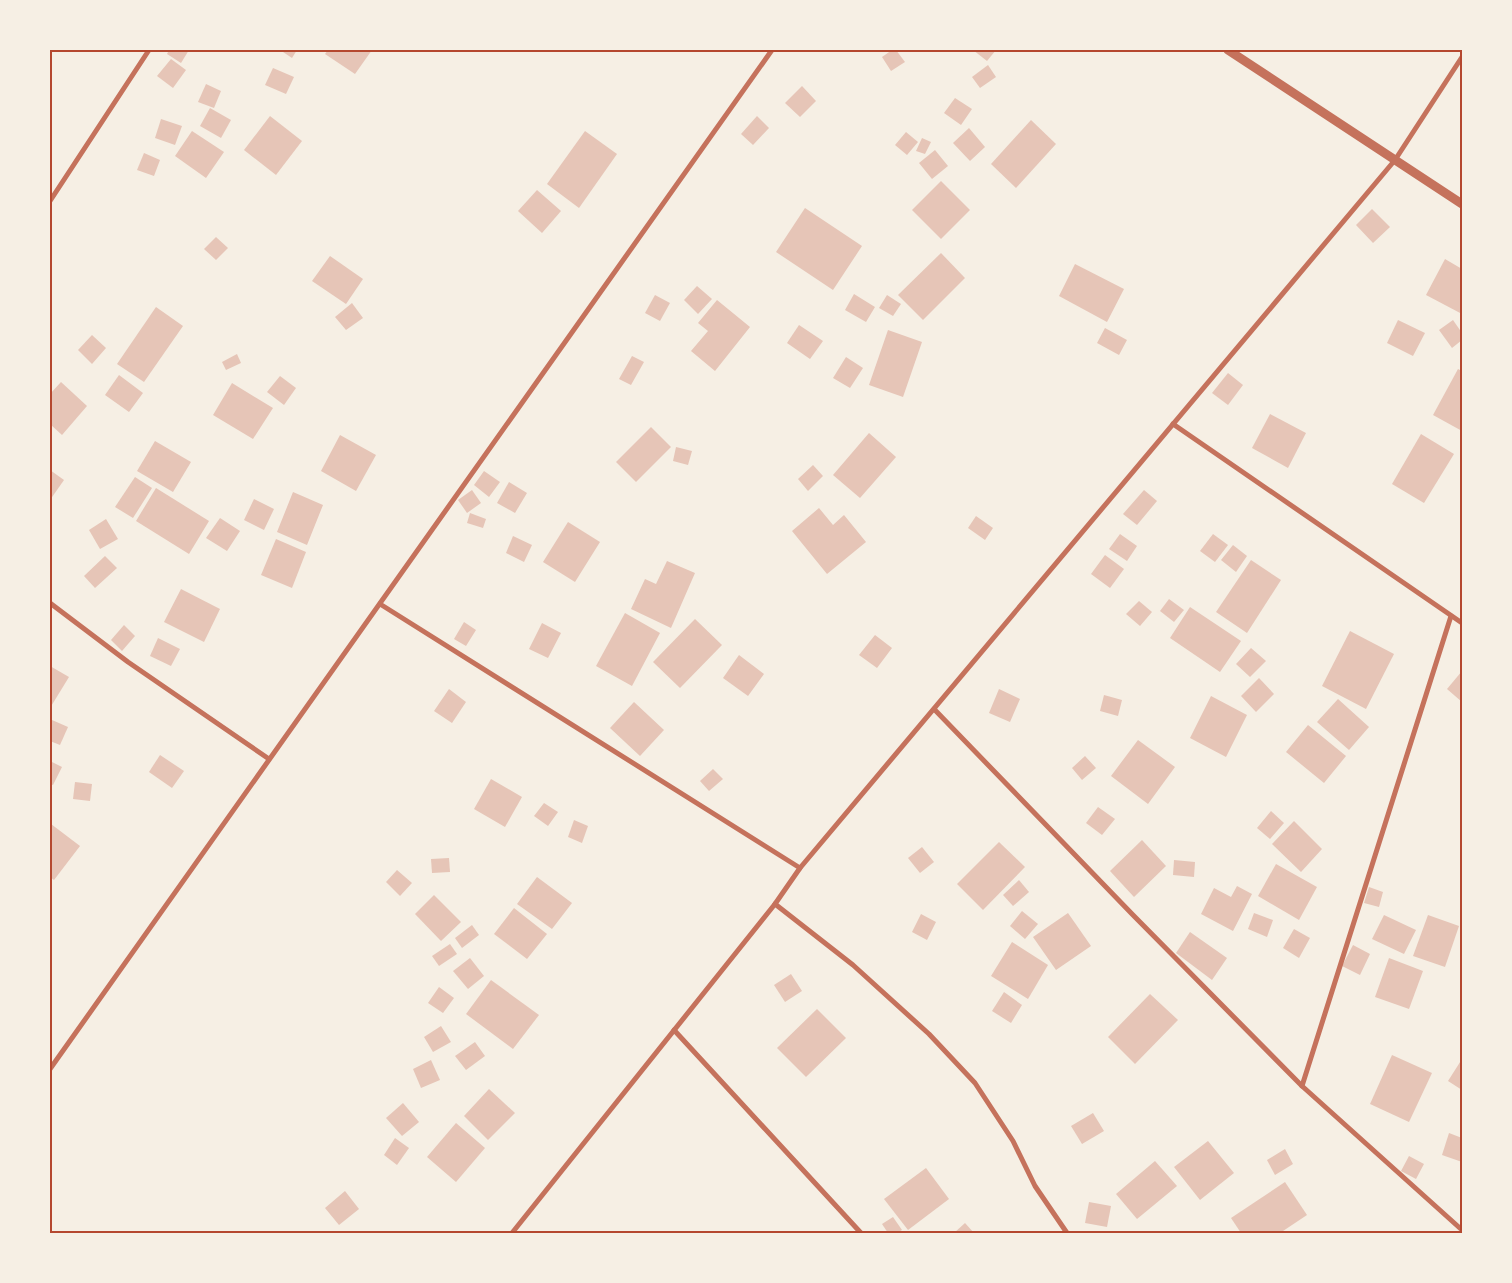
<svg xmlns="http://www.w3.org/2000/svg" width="1512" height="1283" font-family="'PT Sans',sans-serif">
<rect width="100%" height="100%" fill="#f6efe4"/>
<g fill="#e6c5b7">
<polygon points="169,50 189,50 181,63 167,54"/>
<polygon points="280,50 297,50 292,58"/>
<polygon points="328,50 372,50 355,74 325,54"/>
<polygon points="892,50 896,50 905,62 891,71 882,57"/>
<polygon points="973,50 996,50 987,61"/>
<polygon points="171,59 186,70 173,88 157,76"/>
<polygon points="988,65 996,77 980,88 972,77"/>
<polygon points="273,68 294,77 286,94 265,85"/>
<polygon points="206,84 221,91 214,108 198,102"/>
<polygon points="802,86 816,101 800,117 785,103"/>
<polygon points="955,98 972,109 961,125 944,113"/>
<polygon points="210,108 231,120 221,138 200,126"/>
<polygon points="270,116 302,141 276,175 244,150"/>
<polygon points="757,116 769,128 753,145 741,134"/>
<polygon points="161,119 182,126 175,145 155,138"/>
<polygon points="1031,120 1056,144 1016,188 991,164"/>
<polygon points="969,128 985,147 970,161 953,143"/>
<polygon points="192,131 224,152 206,178 175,156"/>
<polygon points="585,131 617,154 579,208 547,184"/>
<polygon points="906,132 918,142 907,155 895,145"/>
<polygon points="922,138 931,142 925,154 916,151"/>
<polygon points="935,150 948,166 932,179 919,163"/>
<polygon points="144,153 160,160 154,176 137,170"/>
<polygon points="941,181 970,210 941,239 912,210"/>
<polygon points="537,190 561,211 542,233 518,211"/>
<polygon points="805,208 862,246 833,290 776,252"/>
<polygon points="1372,209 1390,227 1373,243 1356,225"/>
<polygon points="216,237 228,248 216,260 204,249"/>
<polygon points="941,253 965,278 923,320 898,295"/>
<polygon points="330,256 363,279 346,304 312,281"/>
<polygon points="1445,259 1462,269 1462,314 1426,295"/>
<polygon points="1075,264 1124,289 1107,322 1059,296"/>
<polygon points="697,286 712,299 698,314 684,300"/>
<polygon points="854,294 875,307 866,322 845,310"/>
<polygon points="655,295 670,303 660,321 645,313"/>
<polygon points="887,295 901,304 893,316 879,308"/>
<polygon points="717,300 750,327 715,371 691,351 708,331 698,323"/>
<polygon points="352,303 363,318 346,330 335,317"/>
<polygon points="156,307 183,326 144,382 117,364"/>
<polygon points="1398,320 1425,333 1413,356 1387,343"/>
<polygon points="1453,320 1462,333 1462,340 1452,348 1439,330"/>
<polygon points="799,325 823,341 810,359 787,343"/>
<polygon points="1105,328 1127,340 1119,355 1097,343"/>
<polygon points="888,330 922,342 903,397 869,385"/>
<polygon points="92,335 106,348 92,364 78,350"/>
<polygon points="237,354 241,363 226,370 222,362"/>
<polygon points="632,356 644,362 631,385 619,379"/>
<polygon points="846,357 863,368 850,388 833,378"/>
<polygon points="1458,369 1462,371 1462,431 1433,415"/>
<polygon points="1228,373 1243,385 1228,405 1212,393"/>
<polygon points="119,375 143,393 129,412 105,395"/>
<polygon points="280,376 296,388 284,405 267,392"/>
<polygon points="61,382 87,406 62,435 50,424 50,394"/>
<polygon points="232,383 273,408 253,439 213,415"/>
<polygon points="1270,414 1306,433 1288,468 1252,448"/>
<polygon points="651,427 671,447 636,482 616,462"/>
<polygon points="869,433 896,457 860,498 833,475"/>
<polygon points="1421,434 1454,454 1424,503 1392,484"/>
<polygon points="340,435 376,455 356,491 321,471"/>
<polygon points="155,441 191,462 173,492 137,471"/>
<polygon points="676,447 692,451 688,465 673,461"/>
<polygon points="813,465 823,476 808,491 798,479"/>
<polygon points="50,470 64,480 50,500"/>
<polygon points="484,471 500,482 489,497 474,485"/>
<polygon points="135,477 152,488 133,518 115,507"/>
<polygon points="509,482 527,493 515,513 497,503"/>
<polygon points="156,488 209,521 189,554 136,521"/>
<polygon points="472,490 481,503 467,513 458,500"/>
<polygon points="1144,490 1157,501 1137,525 1123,514"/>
<polygon points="293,492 323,505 307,545 277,532"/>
<polygon points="254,499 274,509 264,530 244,520"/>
<polygon points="819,508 833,525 844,515 866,542 827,574 792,531"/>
<polygon points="470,513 486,519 483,528 467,523"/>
<polygon points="976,516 993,528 985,540 968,528"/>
<polygon points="220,518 240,531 227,551 206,538"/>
<polygon points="106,519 118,539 100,549 89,530"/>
<polygon points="568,522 600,542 575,582 543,562"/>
<polygon points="1120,534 1137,546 1127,561 1109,549"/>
<polygon points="1213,534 1228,545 1215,562 1200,551"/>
<polygon points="513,536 532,545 524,562 506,553"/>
<polygon points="276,539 306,552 292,588 261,575"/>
<polygon points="1233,545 1247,556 1236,572 1221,560"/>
<polygon points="1105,555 1124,569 1110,588 1091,574"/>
<polygon points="105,556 117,568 95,588 84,576"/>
<polygon points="1251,560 1281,580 1247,633 1216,612"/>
<polygon points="667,561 695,573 671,628 631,609 645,579 656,584"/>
<polygon points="181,589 220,609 204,642 164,622"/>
<polygon points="1169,599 1184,610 1174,622 1160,611"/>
<polygon points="1139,601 1152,612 1140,626 1126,614"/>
<polygon points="1190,607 1241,641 1220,672 1170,638"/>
<polygon points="625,613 660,633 632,686 596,666"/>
<polygon points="695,619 722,645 680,688 653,662"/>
<polygon points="464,622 476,630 466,646 454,639"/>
<polygon points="542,623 561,633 548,658 529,649"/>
<polygon points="124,625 135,636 122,651 111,640"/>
<polygon points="1350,631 1394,654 1366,709 1322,686"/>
<polygon points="875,635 892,648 877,668 859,655"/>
<polygon points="158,638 180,649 171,666 150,656"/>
<polygon points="1251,648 1266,661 1250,677 1236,664"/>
<polygon points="739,655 764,674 748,696 723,678"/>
<polygon points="50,666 69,677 50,708"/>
<polygon points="1462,671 1462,702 1447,689"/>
<polygon points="1259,678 1274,694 1256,712 1241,696"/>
<polygon points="449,689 466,702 452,723 434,711"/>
<polygon points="999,689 1020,699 1010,722 989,713"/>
<polygon points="1104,695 1122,700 1118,716 1100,711"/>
<polygon points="1211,696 1247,715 1226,757 1190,738"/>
<polygon points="1338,699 1369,727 1349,750 1317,722"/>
<polygon points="634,702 664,730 640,756 610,728"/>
<polygon points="52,720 68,727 60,745 50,741 50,725"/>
<polygon points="1308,725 1346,756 1324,783 1286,752"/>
<polygon points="1138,740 1175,767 1148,804 1111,776"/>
<polygon points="160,755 184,771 172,788 149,772"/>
<polygon points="1085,756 1096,768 1082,780 1072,768"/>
<polygon points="50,761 62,767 53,785 50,784"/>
<polygon points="713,769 723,779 709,791 700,781"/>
<polygon points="491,779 522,797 505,827 474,809"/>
<polygon points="75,782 92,784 90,801 73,799"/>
<polygon points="544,803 558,812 548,826 534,816"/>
<polygon points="1098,807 1115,819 1102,835 1086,823"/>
<polygon points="1271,811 1284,823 1270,839 1257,828"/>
<polygon points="574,820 588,826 582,843 568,837"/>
<polygon points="1294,821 1322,849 1301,872 1272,844"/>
<polygon points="51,824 80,846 54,880 50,877 50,826"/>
<polygon points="1142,840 1166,866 1134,897 1110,871"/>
<polygon points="999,842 1025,867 983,910 957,884"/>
<polygon points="922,847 934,862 920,873 908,858"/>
<polygon points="449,858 450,872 432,873 431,859"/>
<polygon points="1174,860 1195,862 1194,877 1173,875"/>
<polygon points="1276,864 1317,887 1299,920 1258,896"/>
<polygon points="397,870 412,883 400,896 386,882"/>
<polygon points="537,877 572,903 552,929 517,904"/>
<polygon points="1019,880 1029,892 1013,906 1003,895"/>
<polygon points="1237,886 1252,894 1233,931 1201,914 1214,888 1231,897"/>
<polygon points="1369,887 1383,892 1379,907 1364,903"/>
<polygon points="434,895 461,922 441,941 415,914"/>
<polygon points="514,908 547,934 527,959 494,934"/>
<polygon points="1022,911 1038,924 1025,939 1010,926"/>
<polygon points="1068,913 1091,946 1056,970 1033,937"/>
<polygon points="1254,913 1273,920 1267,937 1248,929"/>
<polygon points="921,914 936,922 927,940 912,932"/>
<polygon points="1384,915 1416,930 1404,954 1372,939"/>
<polygon points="1428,915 1459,926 1445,967 1413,956"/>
<polygon points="472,925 479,935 462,948 455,938"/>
<polygon points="1294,929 1310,938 1299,958 1283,948"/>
<polygon points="1190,932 1227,958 1212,980 1176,953"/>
<polygon points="1012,942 1048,965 1028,999 991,976"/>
<polygon points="450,944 457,954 439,966 432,956"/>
<polygon points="1353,945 1370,954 1360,975 1342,966"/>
<polygon points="470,958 484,976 468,989 453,971"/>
<polygon points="1389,958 1423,971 1409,1009 1375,997"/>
<polygon points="791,974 802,991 785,1002 774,985"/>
<polygon points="491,980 539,1015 513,1049 466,1014"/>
<polygon points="439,987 454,998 443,1013 428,1003"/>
<polygon points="1004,992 1022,1005 1011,1023 992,1011"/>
<polygon points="1150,994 1178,1020 1135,1064 1108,1037"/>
<polygon points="817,1009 846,1038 806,1077 777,1048"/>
<polygon points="441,1026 451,1042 433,1052 424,1037"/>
<polygon points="475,1042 485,1056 466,1070 455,1056"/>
<polygon points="1392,1055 1432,1073 1409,1122 1370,1104"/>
<polygon points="1462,1059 1462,1090 1448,1081"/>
<polygon points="431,1060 440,1080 421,1088 413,1069"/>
<polygon points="489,1089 515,1113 488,1140 464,1116"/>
<polygon points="403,1103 419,1122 402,1136 386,1118"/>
<polygon points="1093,1113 1104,1131 1082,1144 1071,1126"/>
<polygon points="456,1123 485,1148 456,1182 427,1157"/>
<polygon points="1449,1133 1462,1138 1462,1162 1442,1155"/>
<polygon points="395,1138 409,1148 397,1165 384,1155"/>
<polygon points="1208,1141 1234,1173 1200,1200 1174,1167"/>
<polygon points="1285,1149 1293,1164 1275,1175 1267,1160"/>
<polygon points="1409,1156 1424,1164 1416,1179 1401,1171"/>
<polygon points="1155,1161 1177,1186 1137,1219 1116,1194"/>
<polygon points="926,1168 949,1199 908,1230 884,1199"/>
<polygon points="1285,1182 1307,1215 1280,1233 1241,1233 1231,1218"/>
<polygon points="345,1191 359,1209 339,1225 325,1208"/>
<polygon points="1089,1202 1111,1206 1107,1227 1085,1223"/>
<polygon points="893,1217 902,1230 897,1233 888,1233 882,1224"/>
<polygon points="965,1223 974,1233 954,1233"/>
</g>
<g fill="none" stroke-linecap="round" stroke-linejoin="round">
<g stroke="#c5725c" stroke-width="5">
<polyline points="50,201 149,50"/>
<polyline points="1173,424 1462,623"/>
<polyline points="50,603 128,662 269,759"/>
<polyline points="380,604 800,868"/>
<polyline points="934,709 1133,915 1302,1086 1462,1230"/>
<polyline points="775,904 853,965 929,1034 975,1083 1013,1141 1035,1186 1067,1233"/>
<polyline points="674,1030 861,1233"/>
<polyline points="50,1069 772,50"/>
<polyline points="1302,1086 1451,616"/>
<polyline points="512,1233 727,964 775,904 800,868 1395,160 1462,57"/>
</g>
<polyline stroke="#c5725c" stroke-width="9" points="1228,50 1462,204"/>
</g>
<rect width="1512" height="1283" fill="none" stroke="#f6efe4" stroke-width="102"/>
<rect x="51" y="51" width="1410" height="1181" fill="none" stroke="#b5482f" stroke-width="2"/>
</svg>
